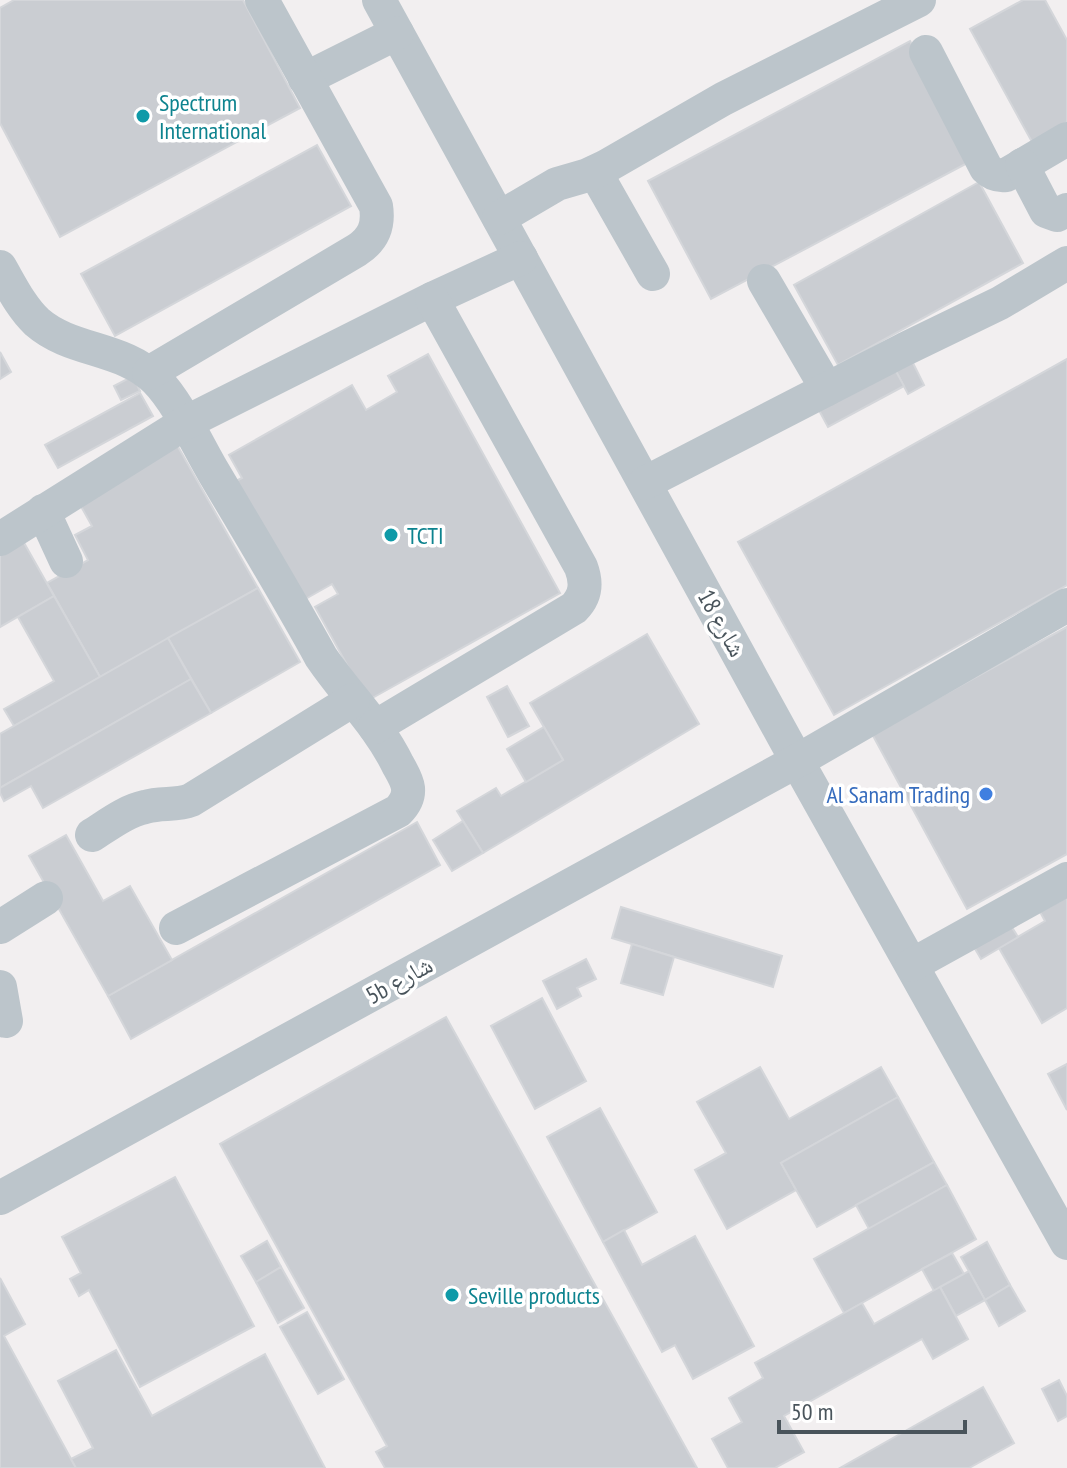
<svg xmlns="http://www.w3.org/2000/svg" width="1067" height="1468" font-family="'PT Sans Narrow','Noto Naskh Arabic',sans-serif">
<rect width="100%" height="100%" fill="#f2eff0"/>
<g fill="#cacdd2" stroke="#d4d6da" stroke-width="2">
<polygon points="14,0 243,0 300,108 60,237 0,123 0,8"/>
<polygon points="1023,0 1045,0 1067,40 1067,122 1032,142 970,29"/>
<polygon points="910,41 973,160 711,299 648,181"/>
<polygon points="317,145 351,206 115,336 81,274"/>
<polygon points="979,182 1023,263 838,365 794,285"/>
<polygon points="0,352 11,372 0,379"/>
<polygon points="428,354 560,593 367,701 315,607 338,594 332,584 293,606 226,486 242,478 229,455 352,385 366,410 397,392 388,376"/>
<polygon points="909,355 924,385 908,394 892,364"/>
<polygon points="1067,359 1067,585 834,715 738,542"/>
<polygon points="891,362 904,386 828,427 815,403"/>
<polygon points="133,376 140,391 121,400 114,386"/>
<polygon points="140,393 153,416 58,468 45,445"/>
<polygon points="177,445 258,588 100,677 47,583 88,560 75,535 92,526 78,501"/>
<polygon points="23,541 54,596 0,627 0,554"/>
<polygon points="258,588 300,662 211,713 168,638"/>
<polygon points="54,596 100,677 14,726 4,709 54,681 18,617"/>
<polygon points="1067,627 1067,854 967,909 872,734"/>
<polygon points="647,634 699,724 483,853 457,811 496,788 501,796 563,760 530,703"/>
<polygon points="168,638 191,679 0,788 0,734"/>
<polygon points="191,679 211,713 43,808 31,786 4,801 0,793 0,788"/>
<polygon points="507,686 529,726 508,737 487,697"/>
<polygon points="544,727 563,760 526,782 507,749"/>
<polygon points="463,821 483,853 452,871 433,840"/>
<polygon points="417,822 440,865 131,1039 108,996"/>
<polygon points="66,835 103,901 130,886 172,960 108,996 29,856"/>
<polygon points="1067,897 1067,1008 1042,1023 999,948 1045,921 1040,912"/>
<polygon points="621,907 782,956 773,987 612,938"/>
<polygon points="1008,921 1018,937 981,959 971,942"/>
<polygon points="632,944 674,957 663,995 621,983"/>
<polygon points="586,959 596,979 577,988 581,996 557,1009 543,981"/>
<polygon points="542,998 586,1081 535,1109 491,1026"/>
<polygon points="446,1017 697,1468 385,1468 376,1452 387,1446 220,1144"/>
<polygon points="1067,1064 1067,1110 1048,1074"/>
<polygon points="760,1067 789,1119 881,1067 898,1097 781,1163 796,1190 727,1229 695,1170 726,1153 697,1102"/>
<polygon points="898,1097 934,1162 817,1227 781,1163"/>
<polygon points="600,1108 657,1212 603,1242 547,1137"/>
<polygon points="934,1162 947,1185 869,1229 856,1205"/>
<polygon points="175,1177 254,1326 140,1387 89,1290 79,1296 70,1279 81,1273 62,1237"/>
<polygon points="947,1185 976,1239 844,1313 814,1259"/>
<polygon points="624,1230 642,1265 695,1236 754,1346 693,1379 675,1345 662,1352 603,1242"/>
<polygon points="267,1241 281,1267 256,1282 241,1256"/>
<polygon points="987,1242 1010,1285 985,1300 961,1257"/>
<polygon points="952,1253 964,1274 934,1291 922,1269"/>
<polygon points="281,1267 304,1308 278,1323 256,1282"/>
<polygon points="969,1271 985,1300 956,1316 940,1287"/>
<polygon points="0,1278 25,1324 4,1336 76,1468 0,1468"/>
<polygon points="1010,1285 1025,1311 999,1326 985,1300"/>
<polygon points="940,1287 968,1339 933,1359 922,1339 784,1416 804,1452 775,1468 728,1468 712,1439 742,1422 729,1398 763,1378 755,1363 862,1303 874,1324"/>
<polygon points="307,1312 344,1379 318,1394 280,1327"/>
<polygon points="116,1350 152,1416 265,1354 325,1468 76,1468 71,1459 93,1448 58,1381"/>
<polygon points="1059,1380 1067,1396 1067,1416 1058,1421 1042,1389"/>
<polygon points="983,1387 1014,1443 969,1468 840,1468"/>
</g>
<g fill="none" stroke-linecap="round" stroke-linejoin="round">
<g stroke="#bcc5cb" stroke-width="34">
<polyline points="379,0 797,761 1067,1243"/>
<path d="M926,52L986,168C992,174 997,176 1006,175L1067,139"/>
<polyline points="305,79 397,33"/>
<polyline points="1022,165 1046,211 1057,215 1067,210"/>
<polyline points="595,172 653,274"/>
<polyline points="499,218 557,184 588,175 605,167 723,99 919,0"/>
<path d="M0,267C11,286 21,307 37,322C71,352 124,347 156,380C178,402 198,446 214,473C250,534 287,595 321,657C346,694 379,725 398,765C402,772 407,780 408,788C409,798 404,805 398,811L176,928"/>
<polyline points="764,281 827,389"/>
<path d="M149,373L357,250C374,239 379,225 376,206L262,0"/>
<polyline points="645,483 905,349 1000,303 1067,263"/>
<polyline points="43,511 66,561"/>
<polyline points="0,539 185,423 432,299 521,258"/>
<path d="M375,727L574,608C586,596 587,583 581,567L432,299"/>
<path d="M92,835C108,825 126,811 145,807C161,802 176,806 191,800L353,700"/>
<polyline points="0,927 46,898"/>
<polyline points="912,965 1067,879"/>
<polyline points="0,987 6,1021"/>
<polyline points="0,1198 797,761 1067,605"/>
</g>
</g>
<g fill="#0f9aa8" stroke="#fff" stroke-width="3">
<circle cx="143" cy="116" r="8"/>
<circle cx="391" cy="535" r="8"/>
<circle cx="452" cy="1295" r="8"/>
</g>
<circle fill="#3f7fe0" stroke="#fff" stroke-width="3" cx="986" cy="794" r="8"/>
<g text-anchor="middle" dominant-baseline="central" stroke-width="7" stroke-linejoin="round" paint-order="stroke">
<g font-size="24" fill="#0d838f" stroke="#fff" text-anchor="start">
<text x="159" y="102">Spectrum<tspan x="159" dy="28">International</tspan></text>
<text x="407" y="535">TCTI</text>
<text x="468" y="1295">Seville products</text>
</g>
<g font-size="24" fill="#49545b" stroke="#fff">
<text transform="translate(722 623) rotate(61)">شارع 18</text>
<text transform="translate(399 980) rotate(-29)">5b شارع</text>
</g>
<g font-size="24" fill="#366cbe" stroke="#fff" text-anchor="end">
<text x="970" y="794">Al Sanam Trading</text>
</g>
</g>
<path d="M779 1420v12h186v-12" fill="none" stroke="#49545b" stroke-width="4"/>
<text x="791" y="1420" font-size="24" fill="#49545b" stroke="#ffffff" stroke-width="6" paint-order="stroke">50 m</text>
</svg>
